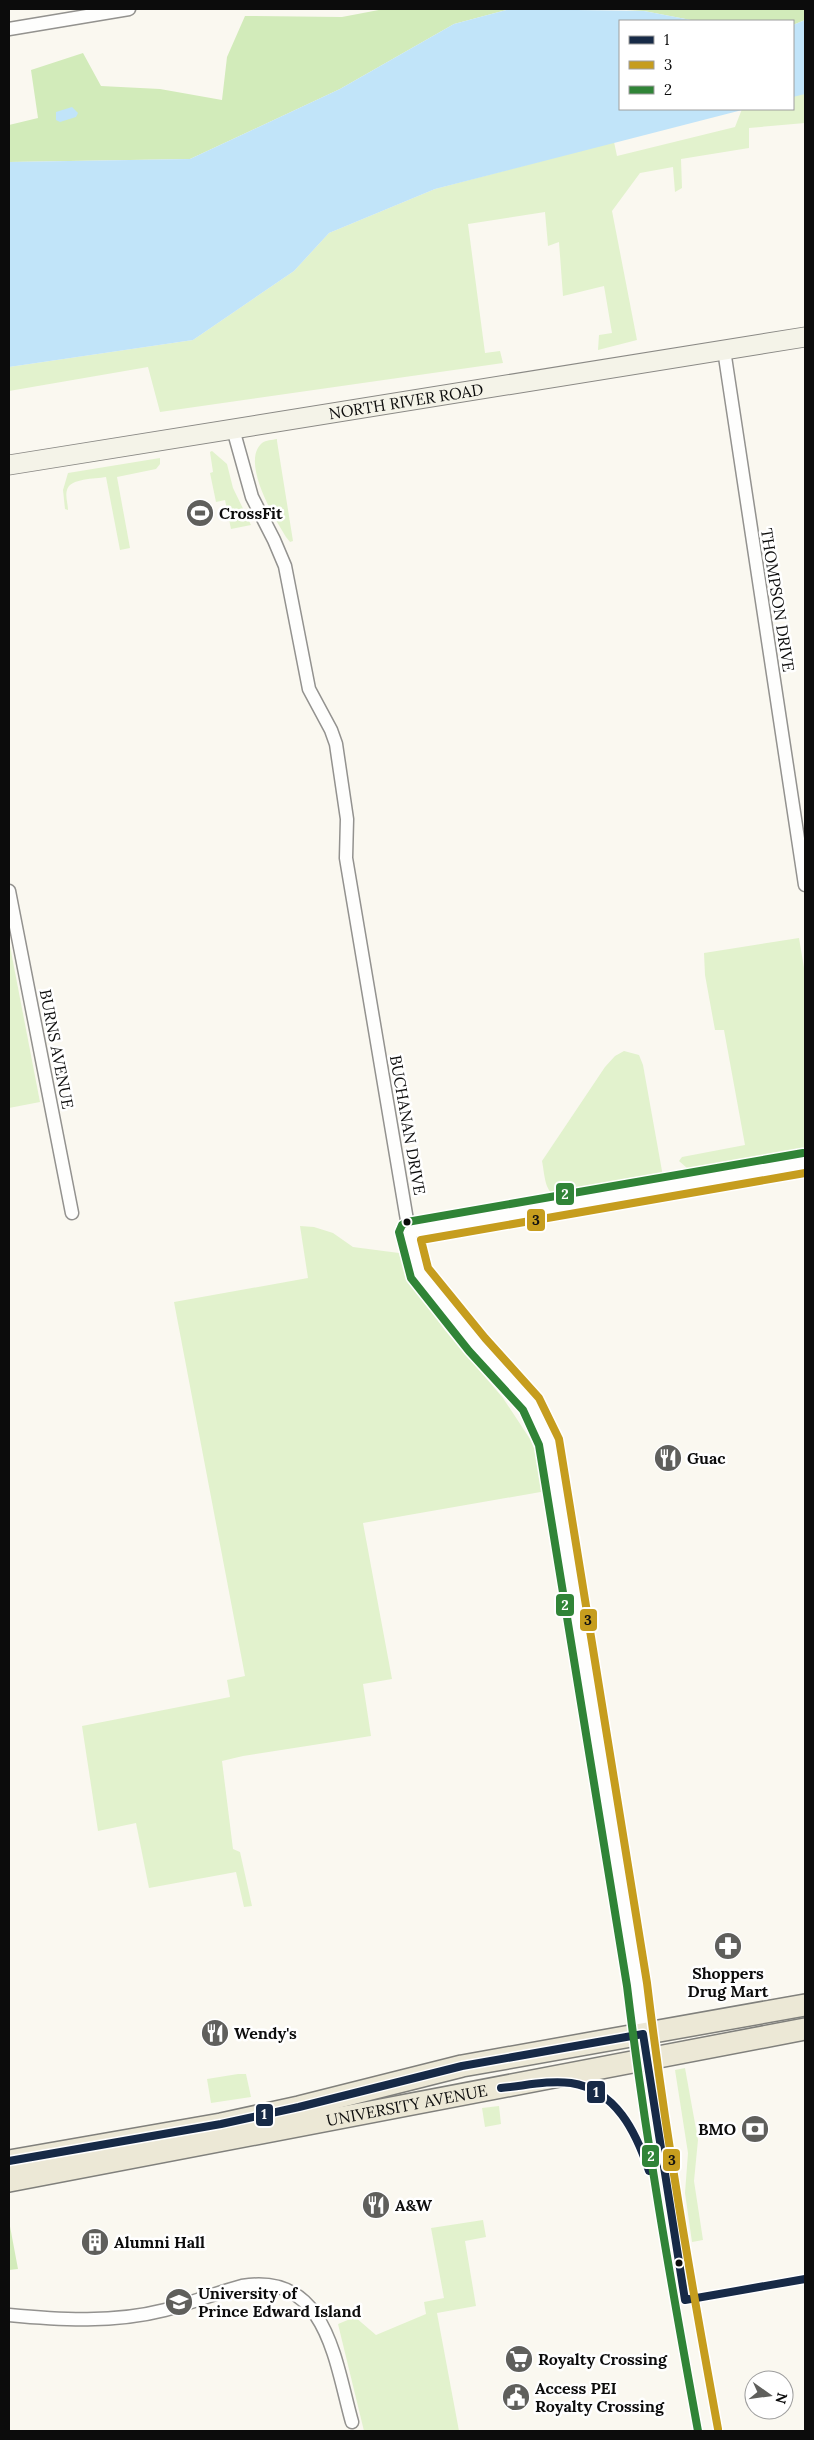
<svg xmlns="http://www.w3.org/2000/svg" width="814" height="2440" font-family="Lora,serif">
<rect width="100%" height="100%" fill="#faf8f0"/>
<g fill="#e2f2cd">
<polygon points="793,74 805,75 805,123 749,128 749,148 681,159 682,188 675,192 673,167 640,173 612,211 637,340 598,350 599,335 612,333 604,286 563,296 559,242 548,246 545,212 468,224 485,353 500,351 503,363 160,412 148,367 9,391 9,367 193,340 294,271 329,233 435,189 614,142 617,156 735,127 742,109 793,109"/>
<path d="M277,439V441L293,541L290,542L286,537C275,519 240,462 262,443C266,440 272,440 277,439Z"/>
<polygon points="212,451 227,464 233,488 251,525 231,529 225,500 216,502 210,473 213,472 210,452"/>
<path d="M160,458V464L156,469L117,477L130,548L120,550L106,477C95,479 70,478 67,490C65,495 68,504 68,510L65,509L63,490L68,473Z"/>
<polygon points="799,938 805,974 805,1152 699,1169 687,1168 679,1161 682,1157 745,1145 724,1030 715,1030 705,975 704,953"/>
<polygon points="9,941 40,1102 9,1108"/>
<path d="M624,1051L639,1055L643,1065L662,1171L661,1178L656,1182L560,1199C544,1193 545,1176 542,1161L605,1067L615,1056Z"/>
<polygon points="300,1226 314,1227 333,1233 353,1247 399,1253 422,1298 444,1329 503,1398 530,1439 552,1490 363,1523 392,1679 363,1684 371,1736 243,1756 222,1761 233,1849 240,1852 252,1906 244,1907 236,1872 149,1888 136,1823 98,1831 82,1726 230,1697 227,1680 245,1676 174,1302 308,1278"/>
<polygon points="685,2068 698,2140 694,2181 703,2240 692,2242 685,2193 688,2153 675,2070"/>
<polygon points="238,2074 246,2074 251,2097 211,2103 207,2079"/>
<polygon points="499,2106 501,2124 485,2127 482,2108"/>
<polygon points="483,2220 486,2237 465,2241 476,2306 437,2313 459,2431 364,2431 338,2324 355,2317 376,2335 426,2314 424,2302 444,2298 431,2228"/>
</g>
<g fill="#d2ebba">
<polygon points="384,9 510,9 454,24 340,89 190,159 9,162 9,125 38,118 31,70 83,53 101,86 160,89 222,100 227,57 245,16 342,17"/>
<polygon points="609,9 805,9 805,20 793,25 793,21 696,21 644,11"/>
<polygon points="9,2221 18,2269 9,2270"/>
</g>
<g fill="#c1e4f9">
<polygon points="510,9 644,11 696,21 620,21 620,109 746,109 435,189 329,233 294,271 193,340 9,367 9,162 190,159 340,89 454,24"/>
<polygon points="805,20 805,94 793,97 793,25"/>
<polygon points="72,107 78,113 76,117 60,122 56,120 56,112"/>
</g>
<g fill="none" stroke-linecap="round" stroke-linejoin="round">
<defs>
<g id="street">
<polyline points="9,29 129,9"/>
<polyline points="724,350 805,885"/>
<polyline points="233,429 252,497 274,540 285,566 309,689 331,730 336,744 347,819 346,858 409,1232 419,1273 477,1345 531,1404 549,1442 637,1985 646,2060"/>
<polyline points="9,891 72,1213"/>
<polyline points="409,1232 805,1163"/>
<path d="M9,2315C61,2320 114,2323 165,2310C191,2303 216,2293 242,2286C327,2272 335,2362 352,2422"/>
</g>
<g id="secondary">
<path id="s1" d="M9,465L805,337"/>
</g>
<g id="primary">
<polyline points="9,2161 221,2124 299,2107 462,2066 805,2005"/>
<path id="s2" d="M9,2181L805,2029"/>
</g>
</defs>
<use href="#street" stroke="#93928f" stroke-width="15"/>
<use href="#secondary" stroke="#8a8985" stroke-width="21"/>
<use href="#primary" stroke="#80807c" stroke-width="24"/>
<use href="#street" stroke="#fefefd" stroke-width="12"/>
<use href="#secondary" stroke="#f4f3e8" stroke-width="19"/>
<use href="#primary" stroke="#ece8d6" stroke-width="21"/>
<defs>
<g id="bus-1">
<path d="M501,2088C524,2086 548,2080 571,2083C616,2090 636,2132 649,2171"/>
<polyline points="9,2161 221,2124 299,2107 462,2066 643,2034 685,2300 805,2279"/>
</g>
<path id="bus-2" d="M718,2429C691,2281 665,2133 647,1983L559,1439L539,1398L485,1338L428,1268L421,1240L805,1173"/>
<path id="bus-3" d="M698,2431C671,2283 645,2136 627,1986L539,1445L523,1410L469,1351L411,1278L399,1232L402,1225L407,1222L803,1153"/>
</defs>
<use href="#bus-1" stroke="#fff" stroke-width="11"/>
<use href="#bus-2" stroke="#fff" stroke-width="11"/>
<use href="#bus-3" stroke="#fff" stroke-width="11"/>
<use href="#bus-1" stroke="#172a47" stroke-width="8"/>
<use href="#bus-2" stroke="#c69d1e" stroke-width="8"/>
<use href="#bus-3" stroke="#308437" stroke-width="8"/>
</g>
<defs>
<symbol id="stadium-disc" viewBox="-11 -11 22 22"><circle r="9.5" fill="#5f5f5c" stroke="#fff"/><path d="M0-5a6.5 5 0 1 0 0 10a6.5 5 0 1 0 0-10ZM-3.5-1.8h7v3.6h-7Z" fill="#fff"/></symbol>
<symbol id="restaurant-disc" viewBox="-11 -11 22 22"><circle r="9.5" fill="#5f5f5c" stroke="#fff"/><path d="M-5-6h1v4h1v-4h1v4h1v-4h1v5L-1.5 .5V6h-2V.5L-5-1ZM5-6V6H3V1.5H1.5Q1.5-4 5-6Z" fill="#fff"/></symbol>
<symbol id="pharmacy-disc" viewBox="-11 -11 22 22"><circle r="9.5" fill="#5f5f5c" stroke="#fff"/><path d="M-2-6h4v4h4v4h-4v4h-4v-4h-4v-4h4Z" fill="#fff"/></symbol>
<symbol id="bank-disc" viewBox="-11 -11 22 22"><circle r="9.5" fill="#5f5f5c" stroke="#fff"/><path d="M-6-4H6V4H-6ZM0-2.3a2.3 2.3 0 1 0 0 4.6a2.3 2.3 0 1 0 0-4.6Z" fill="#fff"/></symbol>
<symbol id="building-disc" viewBox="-11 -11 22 22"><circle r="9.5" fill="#5f5f5c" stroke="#fff"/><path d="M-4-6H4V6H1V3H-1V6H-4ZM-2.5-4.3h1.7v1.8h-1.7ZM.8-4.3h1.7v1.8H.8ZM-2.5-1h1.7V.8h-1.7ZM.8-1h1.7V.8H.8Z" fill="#fff"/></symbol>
<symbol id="university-disc" viewBox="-11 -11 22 22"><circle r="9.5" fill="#5f5f5c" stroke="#fff"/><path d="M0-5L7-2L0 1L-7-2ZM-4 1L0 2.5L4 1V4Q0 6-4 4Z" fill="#fff"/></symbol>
<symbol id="supermarket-disc" viewBox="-11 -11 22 22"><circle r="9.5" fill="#5f5f5c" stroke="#fff"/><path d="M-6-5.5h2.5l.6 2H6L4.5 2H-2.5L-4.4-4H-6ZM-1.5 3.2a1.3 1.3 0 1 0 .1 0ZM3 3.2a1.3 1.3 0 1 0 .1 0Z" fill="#fff"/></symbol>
<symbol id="civic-disc" viewBox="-11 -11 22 22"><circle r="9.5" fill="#5f5f5c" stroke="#fff"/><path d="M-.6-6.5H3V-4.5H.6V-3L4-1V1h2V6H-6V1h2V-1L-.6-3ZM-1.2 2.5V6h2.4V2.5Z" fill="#fff"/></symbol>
</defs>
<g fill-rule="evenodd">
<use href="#stadium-disc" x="184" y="497" width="32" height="32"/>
<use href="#restaurant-disc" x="652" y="1442" width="32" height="32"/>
<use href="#pharmacy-disc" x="712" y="1930" width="32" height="32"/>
<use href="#restaurant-disc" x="199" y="2017" width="32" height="32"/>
<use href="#bank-disc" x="739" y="2113" width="32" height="32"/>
<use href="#restaurant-disc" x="360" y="2189" width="32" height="32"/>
<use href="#building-disc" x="79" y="2226" width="32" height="32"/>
<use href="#university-disc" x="163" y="2286" width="32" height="32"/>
<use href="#supermarket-disc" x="503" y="2343" width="32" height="32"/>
<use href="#civic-disc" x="500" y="2381" width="32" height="32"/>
</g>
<g fill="#0c0c0c" stroke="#fff" stroke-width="2">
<circle cx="407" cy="1222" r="4.5"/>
<circle cx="679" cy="2263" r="4.5"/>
</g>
<g text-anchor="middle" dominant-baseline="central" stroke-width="5" stroke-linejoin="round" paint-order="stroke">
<g font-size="16" fill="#0c0c0c" stroke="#fff">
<text stroke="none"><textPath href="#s1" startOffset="402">NORTH RIVER ROAD</textPath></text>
<text transform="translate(778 600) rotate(81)">THOMPSON DRIVE</text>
<text transform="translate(57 1049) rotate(79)">BURNS AVENUE</text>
<text transform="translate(408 1125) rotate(80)">BUCHANAN DRIVE</text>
<text stroke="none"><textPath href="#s2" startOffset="405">UNIVERSITY AVENUE</textPath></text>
</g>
<g font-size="16" font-weight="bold" fill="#0c0c0c" stroke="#fff" text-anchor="start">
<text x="219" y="513">CrossFit</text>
<text x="687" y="1458">Guac</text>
<text x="728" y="1973" text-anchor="middle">Shoppers<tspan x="728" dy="18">Drug Mart</tspan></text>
<text x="234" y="2033">Wendy's</text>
<text x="736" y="2129" text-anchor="end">BMO</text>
<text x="395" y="2205">A&amp;W</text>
<text x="114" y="2242">Alumni Hall</text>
<text x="198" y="2293">University of<tspan x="198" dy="18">Prince Edward Island</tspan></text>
<text x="538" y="2359">Royalty Crossing</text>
<text x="535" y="2388">Access PEI<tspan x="535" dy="18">Royalty Crossing</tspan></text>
</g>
</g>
<g stroke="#fff" stroke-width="2">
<rect x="555" y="1182" width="20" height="24" rx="5" fill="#308437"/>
<rect x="526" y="1208" width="20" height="24" rx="5" fill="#c69d1e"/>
<rect x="555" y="1593" width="20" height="24" rx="5" fill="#308437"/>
<rect x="579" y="1608" width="19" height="24" rx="5" fill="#c69d1e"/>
<rect x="586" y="2080" width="20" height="24" rx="5" fill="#172a47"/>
<rect x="255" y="2103" width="19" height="24" rx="5" fill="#172a47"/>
<rect x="641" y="2144" width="19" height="24" rx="5" fill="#308437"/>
<rect x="662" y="2148" width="19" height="24" rx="5" fill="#c69d1e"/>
</g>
<g font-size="14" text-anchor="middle" font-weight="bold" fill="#fff">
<text x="565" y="1199">2</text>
<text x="565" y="1610">2</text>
<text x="596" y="2097">1</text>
<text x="264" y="2119">1</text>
<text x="651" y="2161">2</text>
</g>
<g font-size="14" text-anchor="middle" font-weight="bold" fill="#111">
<text x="536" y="1225">3</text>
<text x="588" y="1625">3</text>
<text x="672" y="2165">3</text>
</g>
<rect width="814" height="2440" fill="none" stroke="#0c0c0c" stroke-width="20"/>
<rect x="619" y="20" width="175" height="90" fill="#ffffff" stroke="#9e9e9e"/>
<rect x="629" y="36" width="25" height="8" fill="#172a47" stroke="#9e9e9e"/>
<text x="664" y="45" font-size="15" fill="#0c0c0c">1</text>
<rect x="629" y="61" width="25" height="8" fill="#c69d1e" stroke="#9e9e9e"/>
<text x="664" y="70" font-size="15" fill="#0c0c0c">3</text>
<rect x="629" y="86" width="25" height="8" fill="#308437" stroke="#9e9e9e"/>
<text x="664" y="95" font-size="15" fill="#0c0c0c">2</text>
<g transform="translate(769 2395) rotate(104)"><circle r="24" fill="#ffffff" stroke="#9e9e9e"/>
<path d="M0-4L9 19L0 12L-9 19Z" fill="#5f5f5c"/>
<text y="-8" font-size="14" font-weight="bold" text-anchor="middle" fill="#0c0c0c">N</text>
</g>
</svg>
